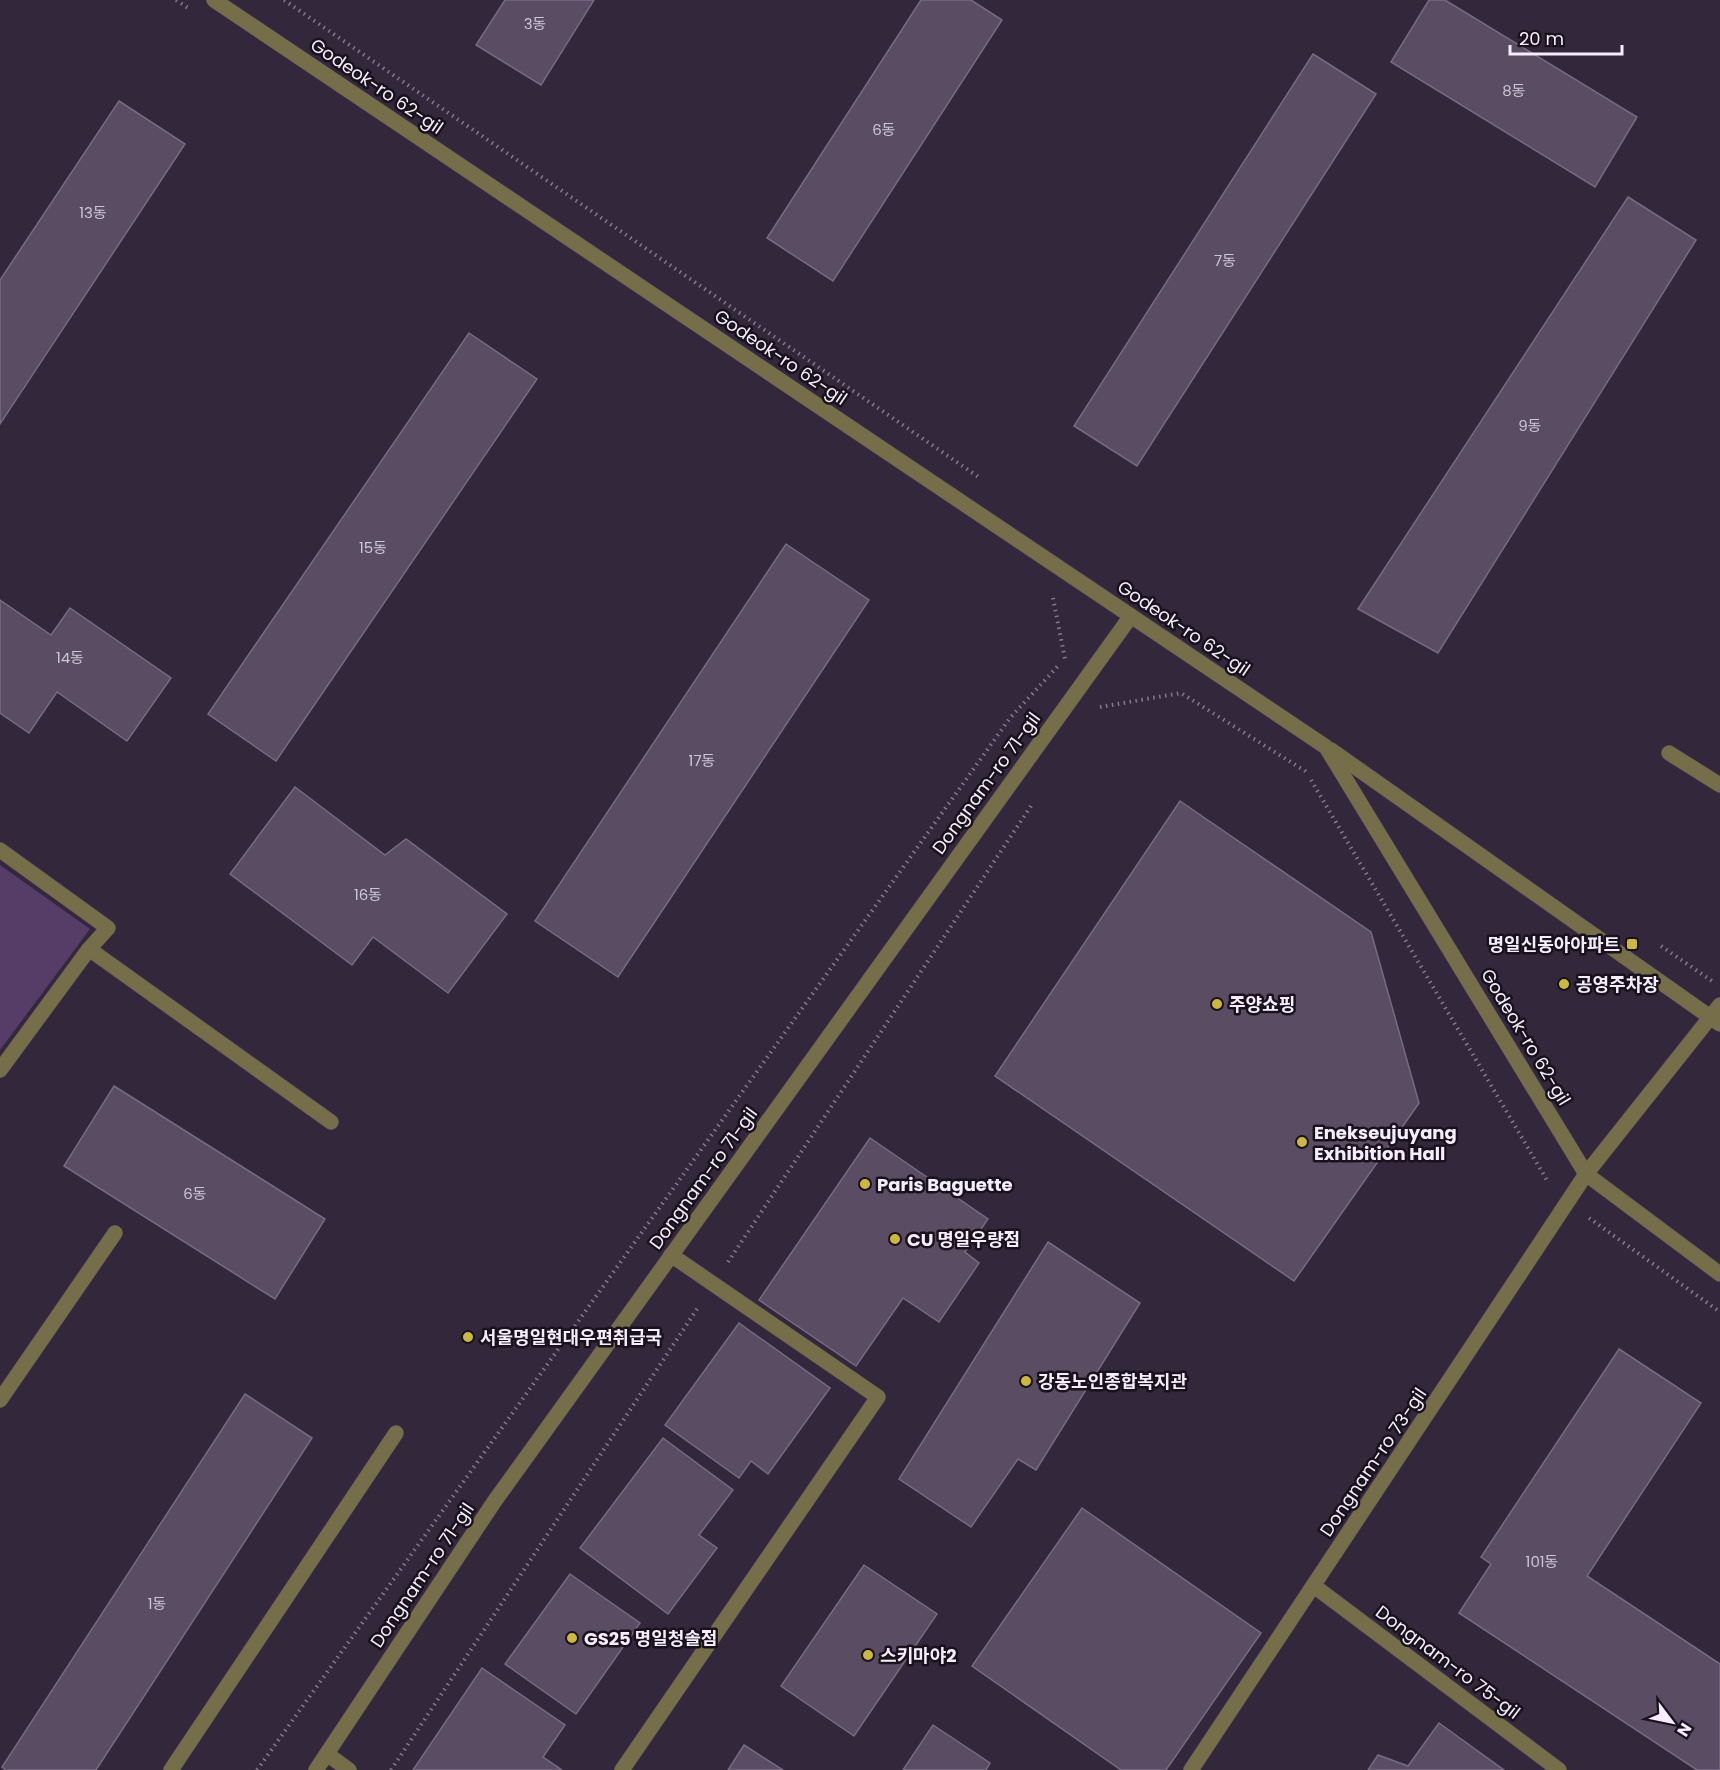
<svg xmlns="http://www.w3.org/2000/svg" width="1720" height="1770" font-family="Poppins,'Noto Sans KR',sans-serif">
<rect width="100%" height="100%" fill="#33273c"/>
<polygon fill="#553d67" points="0,865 90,929 0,1050"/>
<g fill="#594c63" stroke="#786a83" stroke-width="1.5">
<polygon points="505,0 594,0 541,85 476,45"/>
<polygon points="921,0 971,0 1002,20 833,281 767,238"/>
<polygon points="1429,0 1445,0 1637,117 1595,187 1391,62"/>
<polygon points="1313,54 1376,94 1137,466 1074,426"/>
<polygon points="119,101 185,144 0,424 0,280"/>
<polygon points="1628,197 1696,240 1438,653 1358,609"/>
<polygon points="469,333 537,379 276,761 208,714"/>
<polygon points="786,544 869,600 618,977 535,921"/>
<polygon points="0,600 51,635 70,608 171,678 127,741 57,692 29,733 0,713"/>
<polygon points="295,787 385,855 406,839 507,914 448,993 373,937 352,965 230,874"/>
<polygon points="1180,801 1371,932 1419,1103 1294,1281 995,1076"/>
<polygon points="114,1086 325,1219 275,1299 64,1166"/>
<polygon points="870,1138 988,1219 965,1252 979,1263 939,1322 903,1298 856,1366 759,1300"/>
<polygon points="1048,1242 1140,1303 1036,1470 1018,1459 971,1527 899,1479"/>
<polygon points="739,1323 830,1388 768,1474 751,1461 739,1478 665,1425"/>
<polygon points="1619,1349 1701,1403 1587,1576 1720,1664 1720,1770 1697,1770 1459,1613 1491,1564 1481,1557"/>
<polygon points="245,1394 312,1438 96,1770 6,1770 2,1767"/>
<polygon points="663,1438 733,1490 699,1535 717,1548 668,1614 580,1548"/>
<polygon points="1082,1508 1261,1633 1166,1770 1121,1770 972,1666"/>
<polygon points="864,1565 937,1614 854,1736 781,1686"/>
<polygon points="570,1574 640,1623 576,1714 505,1664"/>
<polygon points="482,1668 565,1725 543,1757 562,1770 413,1770"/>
<polygon points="1439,1723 1504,1770 1368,1770 1378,1755 1408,1766"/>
<polygon points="933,1725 990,1763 986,1770 903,1770"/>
<polygon points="744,1745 783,1770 728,1770"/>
</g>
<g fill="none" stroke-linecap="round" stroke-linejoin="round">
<defs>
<g id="service">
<polyline points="0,850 108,928 89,949"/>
<polyline points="0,1070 89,949 331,1122"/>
<polyline points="0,1400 115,1233"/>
<polyline points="171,1770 396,1433"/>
</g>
<g id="minor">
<polyline points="214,0 1326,747 1586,1174 1720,1274"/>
<polyline points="1331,750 1720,1024"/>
<polyline points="1669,753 1720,785"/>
<polyline points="1314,1586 1559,1770"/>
<polyline points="327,1754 349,1770"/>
<polyline points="316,1770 494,1502 1131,616"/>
<polyline points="622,1770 878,1397 671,1255"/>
<polyline points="1191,1770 1586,1174 1720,1005"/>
</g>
</defs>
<use href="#service" stroke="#4e4357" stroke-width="16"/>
<use href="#minor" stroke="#4e4357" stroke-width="16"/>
<g stroke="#84798c" stroke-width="4" stroke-dasharray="1.5 4.5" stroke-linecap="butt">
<polyline points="176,0 188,8"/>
<polyline points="284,0 980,478"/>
<polyline points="1053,598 1065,659 1063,661"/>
<polyline points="1100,707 1181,693 1305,771 1307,773"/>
<polyline points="1311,780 1548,1182"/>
<polyline points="1661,946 1712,981"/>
<polyline points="1589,1218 1720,1312"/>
<polyline points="728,1262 1031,806"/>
<polyline points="257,1770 1010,718 1058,666"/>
<polyline points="391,1770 699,1306"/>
</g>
<use href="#service" stroke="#756e49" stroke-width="15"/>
<use href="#minor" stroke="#756e49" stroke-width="15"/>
</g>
<g fill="#cdb938" stroke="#18121c" stroke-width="2">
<rect x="1626" y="938" width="12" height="12" rx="3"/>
<circle cx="1564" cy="984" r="6"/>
<circle cx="1217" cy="1004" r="6"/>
<circle cx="1302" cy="1142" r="6"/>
<circle cx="865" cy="1184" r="6"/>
<circle cx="895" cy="1239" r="6"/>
<circle cx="468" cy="1337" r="6"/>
<circle cx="1026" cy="1381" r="6"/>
<circle cx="572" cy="1638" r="6"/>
<circle cx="868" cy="1655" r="6"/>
</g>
<g text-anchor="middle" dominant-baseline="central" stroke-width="5" stroke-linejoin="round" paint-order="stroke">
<g font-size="15" fill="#cec5d6">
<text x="535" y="23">3동</text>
<text x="1514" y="90">8동</text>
<text x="884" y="129">6동</text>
<text x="93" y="212">13동</text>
<text x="1225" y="260">7동</text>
<text x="1530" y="425">9동</text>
<text x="373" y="547">15동</text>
<text x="70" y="657">14동</text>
<text x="702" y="760">17동</text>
<text x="368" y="894">16동</text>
<text x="195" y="1193">6동</text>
<text x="1542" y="1561">101동</text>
<text x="157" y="1603">1동</text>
</g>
<g font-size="18" fill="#f5edfc" stroke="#18121c">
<text transform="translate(377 86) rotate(34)">Godeok-ro 62-gil</text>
<text transform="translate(781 357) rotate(34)">Godeok-ro 62-gil</text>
<text transform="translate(1184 628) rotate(34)">Godeok-ro 62-gil</text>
<text transform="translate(986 783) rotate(-54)">Dongnam-ro 71-gil</text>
<text transform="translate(1526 1037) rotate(59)">Godeok-ro 62-gil</text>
<text transform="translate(703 1178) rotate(-54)">Dongnam-ro 71-gil</text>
<text transform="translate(1373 1462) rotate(-56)">Dongnam-ro 73-gil</text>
<text transform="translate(422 1575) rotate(-56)">Dongnam-ro 71-gil</text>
<text transform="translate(1448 1662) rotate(37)">Dongnam-ro 75-gil</text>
</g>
<g font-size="18" font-weight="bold" fill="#f5edfc" stroke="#18121c" text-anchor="start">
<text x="1620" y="944" text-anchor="end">명일신동아아파트</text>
<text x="1576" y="984">공영주차장</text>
<text x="1229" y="1004">주양쇼핑</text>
<text x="1314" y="1132">Enekseujuyang<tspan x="1314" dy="21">Exhibition Hall</tspan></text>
<text x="877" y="1184">Paris Baguette</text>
<text x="907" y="1239">CU 명일우량점</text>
<text x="480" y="1337">서울명일현대우편취급국</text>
<text x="1038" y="1381">강동노인종합복지관</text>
<text x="584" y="1638">GS25 명일청솔점</text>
<text x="880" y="1655">스키마야2</text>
</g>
</g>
<g transform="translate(1672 1722) rotate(122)" stroke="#18121c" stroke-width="4.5" paint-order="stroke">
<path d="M0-4.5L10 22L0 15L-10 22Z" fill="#f5edfc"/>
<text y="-9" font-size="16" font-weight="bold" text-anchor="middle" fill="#f5edfc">N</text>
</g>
<path d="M1510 45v9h112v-9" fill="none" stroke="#f5edfc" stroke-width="3"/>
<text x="1519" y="45" font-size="18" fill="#f5edfc" stroke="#18121c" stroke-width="4.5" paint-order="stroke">20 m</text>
</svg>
